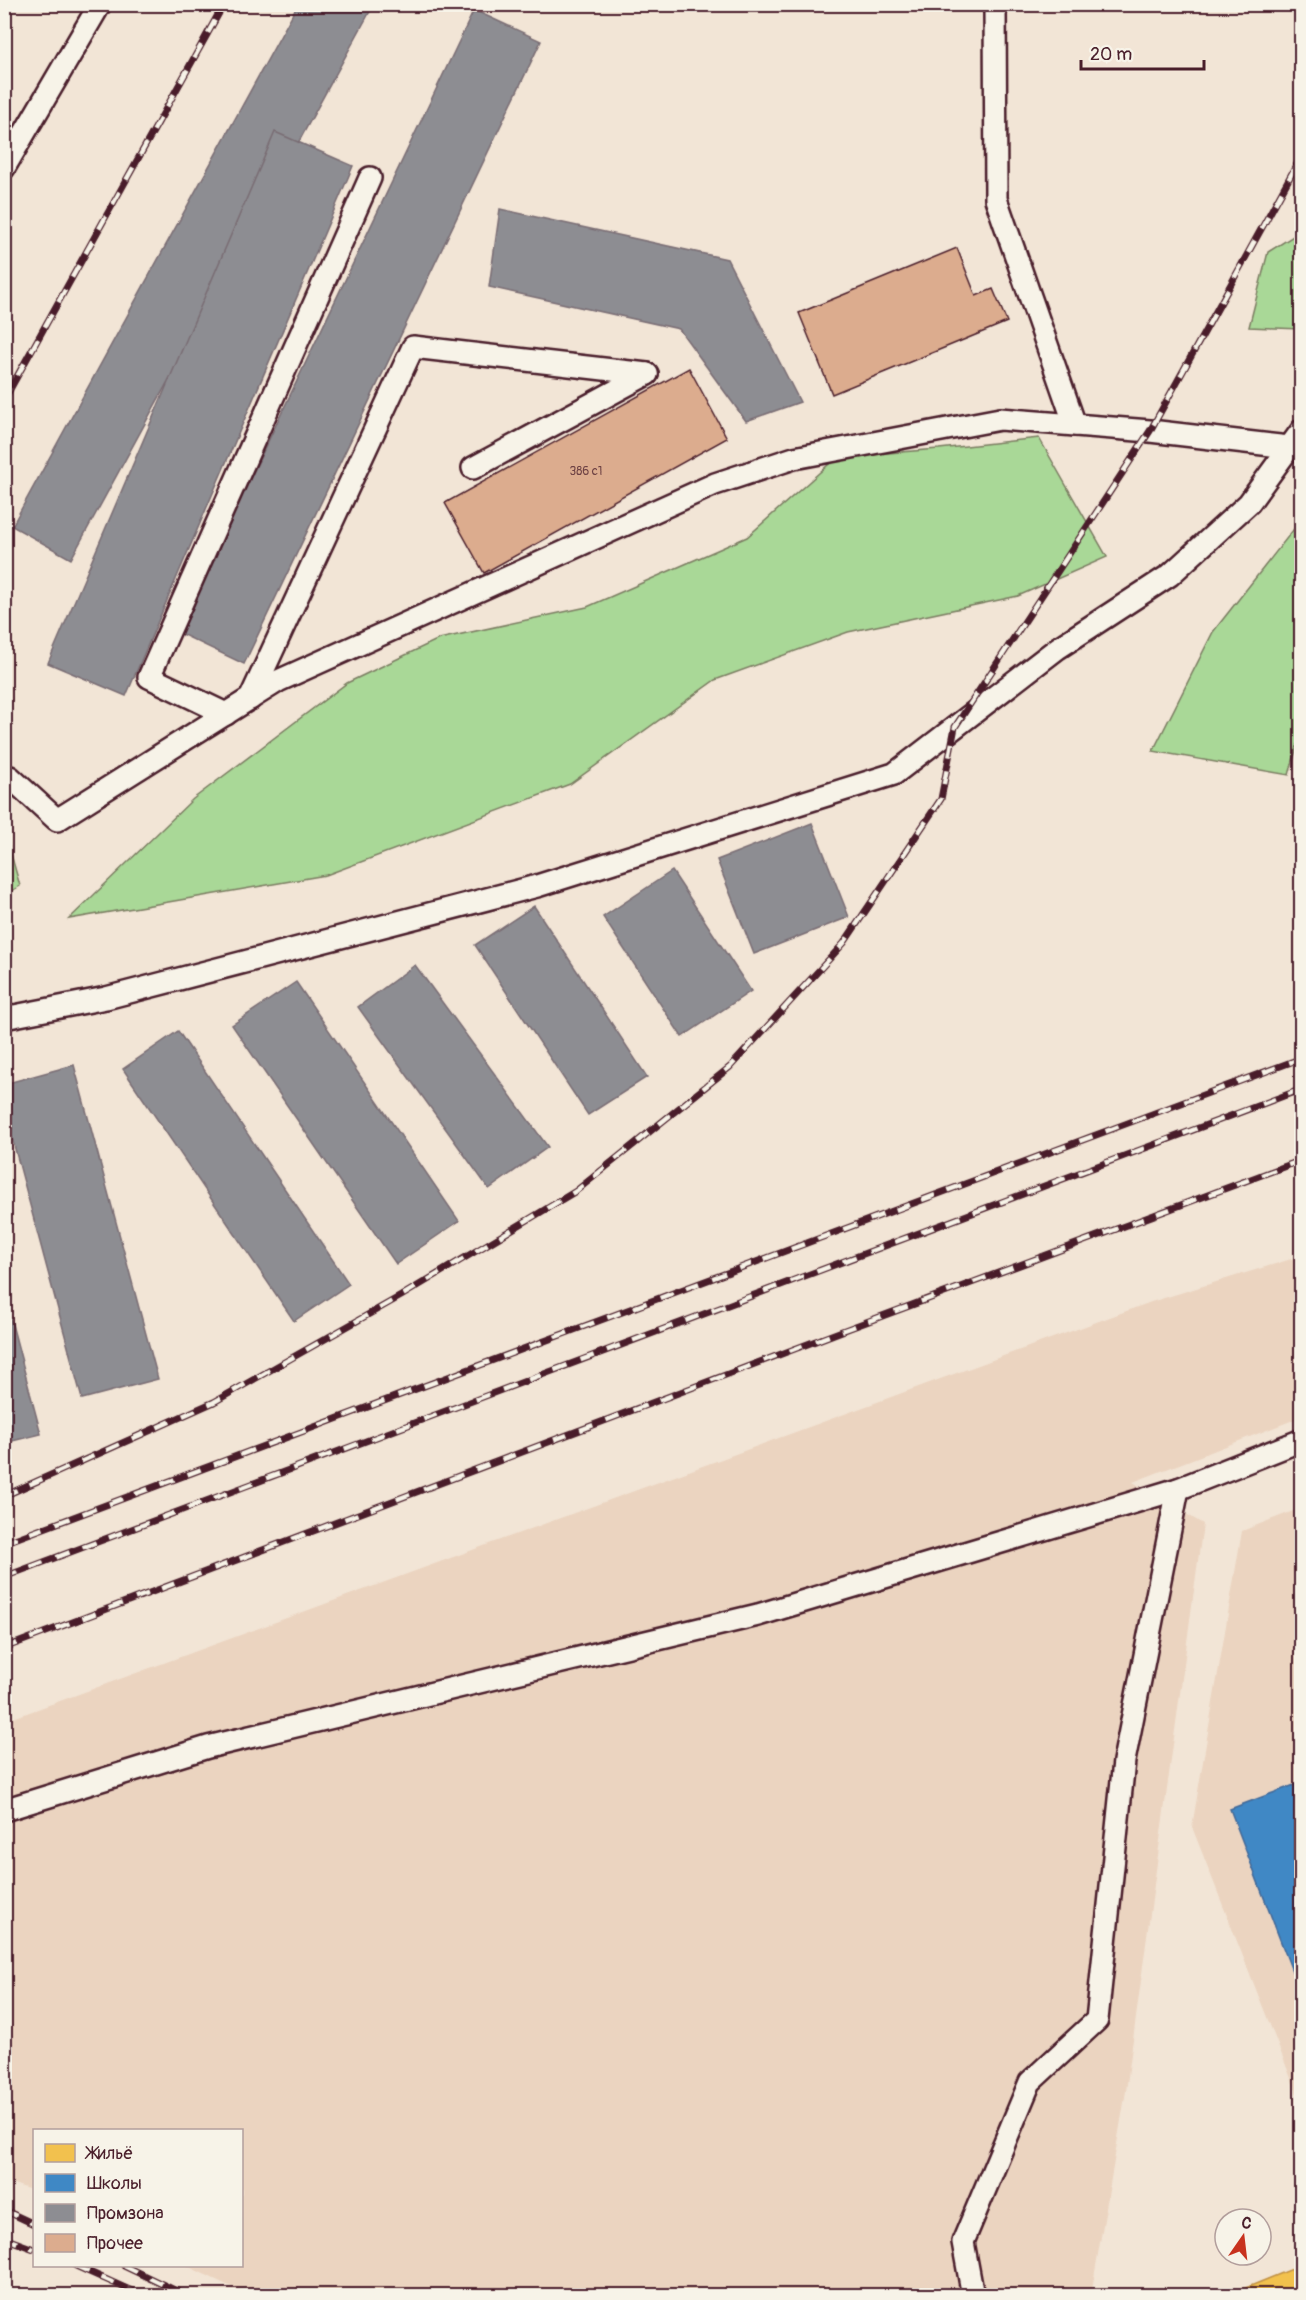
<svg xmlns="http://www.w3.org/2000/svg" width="1306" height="2300" font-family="Pangolin,sans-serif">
<rect width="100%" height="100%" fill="#f2e5d6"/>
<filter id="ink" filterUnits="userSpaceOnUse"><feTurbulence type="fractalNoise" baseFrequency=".0167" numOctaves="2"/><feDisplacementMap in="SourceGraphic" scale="12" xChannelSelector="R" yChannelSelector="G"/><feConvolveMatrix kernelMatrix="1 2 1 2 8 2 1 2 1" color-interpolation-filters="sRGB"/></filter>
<g filter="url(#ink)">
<g fill="#ebd4c0">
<polygon points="1301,1256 1301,1417 1133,1482 1203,1524 1126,2091 1091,2295 248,2295 187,2266 242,2266 242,2130 34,2130 34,2191 5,2181 5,1721 1151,1302"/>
<polygon points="1301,1508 1301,2100 1300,2101 1192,1827 1242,1531"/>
</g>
<g fill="#a9d897" stroke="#7a7c61" stroke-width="1.5">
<polygon points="1301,231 1301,329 1249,327 1268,252"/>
<polygon points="1039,438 1107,557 1018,596 848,632 715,680 570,784 326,875 69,919 193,799 347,683 439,639 587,607 747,537 837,457 939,449"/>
<polygon points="1301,520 1301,732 1289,775 1153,751 1213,632"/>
<polygon points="5,833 20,886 5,895 4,895"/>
</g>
<polygon fill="#f2c14e" stroke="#c09044" stroke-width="1.5" points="1302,2265 1302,2296 1226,2296"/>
<polygon fill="#3f88c5" stroke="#426897" stroke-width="1.5" points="1302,1782 1302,1997 1230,1809"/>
<g fill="#8d8d92" stroke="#796c73" stroke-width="1.5">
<polygon points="298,4 374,4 71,559 12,526"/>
<polygon points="474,10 541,41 244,664 177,632"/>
<polygon points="275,132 353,166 126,696 48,663"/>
<polygon points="500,209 727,259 800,402 746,421 679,329 489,287"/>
<polygon points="812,823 849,917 754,954 717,860"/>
<polygon points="672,871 751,991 682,1037 603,917"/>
<polygon points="534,906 647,1077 588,1115 475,945"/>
<polygon points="415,965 548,1147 489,1189 358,1007"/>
<polygon points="296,982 459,1221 396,1264 232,1025"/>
<polygon points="178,1031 349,1284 294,1321 123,1069"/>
<polygon points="74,1065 158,1379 82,1399 4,1108 4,1084"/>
<polygon points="4,1294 41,1434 4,1443"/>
</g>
<g fill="#dcac8e" stroke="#4a1f2b" stroke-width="1.5">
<polygon points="957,248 976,296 993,289 1007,322 832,394 799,313"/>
<polygon points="689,368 727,438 484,573 445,503"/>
</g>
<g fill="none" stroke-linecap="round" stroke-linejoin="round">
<defs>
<g id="service">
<polyline points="995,4 996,199 1075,425"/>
<polyline points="4,168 100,4"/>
<polyline points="473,468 647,374"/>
<polyline points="250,699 413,347 647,374"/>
<polyline points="226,714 149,677 370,178"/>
<polyline points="10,777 57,820 278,681 715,484 794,458 1000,419 1150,431 1289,447"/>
<polyline points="4,1018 106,998 537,886 894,774 1058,648 1170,575 1249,503 1302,430"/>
<polyline points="1178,1489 1302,1440"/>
<polyline points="4,1810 208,1747 758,1615 1178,1489 1124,1761 1097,2020 1030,2082 963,2242 973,2296"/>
</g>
</defs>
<use href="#service" stroke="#4a1f2b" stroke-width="26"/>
<use href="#service" stroke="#f7f3e8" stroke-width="21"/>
<defs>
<g id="rail">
<polyline points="4,400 224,4"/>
<polyline points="4,1496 214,1402 401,1296 576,1191 730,1067 844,943 941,799 955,727 1150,431 1302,155"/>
<polyline points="4,1543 1302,1058"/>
<polyline points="4,1577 1302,1089"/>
<polyline points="4,1648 842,1331 1302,1160"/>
<polyline points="4,2210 34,2224"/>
<polyline points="4,2238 34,2249"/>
<polyline points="76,2266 143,2296"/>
<polyline points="124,2266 187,2296"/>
</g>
</defs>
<use href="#rail" stroke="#4a1f2b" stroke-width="7"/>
<use href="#rail" stroke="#f7f3e8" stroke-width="4.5" stroke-dasharray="14" stroke-linecap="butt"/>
</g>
</g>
<g text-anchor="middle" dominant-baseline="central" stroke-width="6" stroke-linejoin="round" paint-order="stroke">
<g font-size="12" fill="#6e4244">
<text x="586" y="471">386 с1</text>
</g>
</g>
<rect width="1306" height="2300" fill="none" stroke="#f7f3e8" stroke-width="24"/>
<rect x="12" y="12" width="1282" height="2276" fill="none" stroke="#4a1f2b" stroke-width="2" filter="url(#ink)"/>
<rect x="33" y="2129" width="210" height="138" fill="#f7f3e8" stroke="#b29e9c" stroke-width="1.5"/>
<rect x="45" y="2144" width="30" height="18" fill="#f2c14e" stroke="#b29e9c" stroke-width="1.5"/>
<text x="87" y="2159" font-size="18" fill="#4a1f2b">Жильё</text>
<rect x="45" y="2174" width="30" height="18" fill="#3f88c5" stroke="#b29e9c" stroke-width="1.5"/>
<text x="87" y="2189" font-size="18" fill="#4a1f2b">Школы</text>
<rect x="45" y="2204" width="30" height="18" fill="#8d8d92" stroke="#b29e9c" stroke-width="1.5"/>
<text x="87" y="2219" font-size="18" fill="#4a1f2b">Промзона</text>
<rect x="45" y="2234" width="30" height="18" fill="#dcac8e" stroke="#b29e9c" stroke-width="1.5"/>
<text x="87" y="2249" font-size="18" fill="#4a1f2b">Прочее</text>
<g transform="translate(1243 2237) rotate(14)"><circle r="28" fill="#f7f3e8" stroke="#b29e9c" stroke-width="1.5"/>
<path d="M0-4.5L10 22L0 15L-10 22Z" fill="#c8321e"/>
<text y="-9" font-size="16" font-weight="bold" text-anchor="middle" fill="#4a1f2b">С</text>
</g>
<path d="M1081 60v9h123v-9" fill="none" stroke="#4a1f2b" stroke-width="3"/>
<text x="1090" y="60" font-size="18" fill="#4a1f2b" stroke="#f7f3e8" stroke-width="4.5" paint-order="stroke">20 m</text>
</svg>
